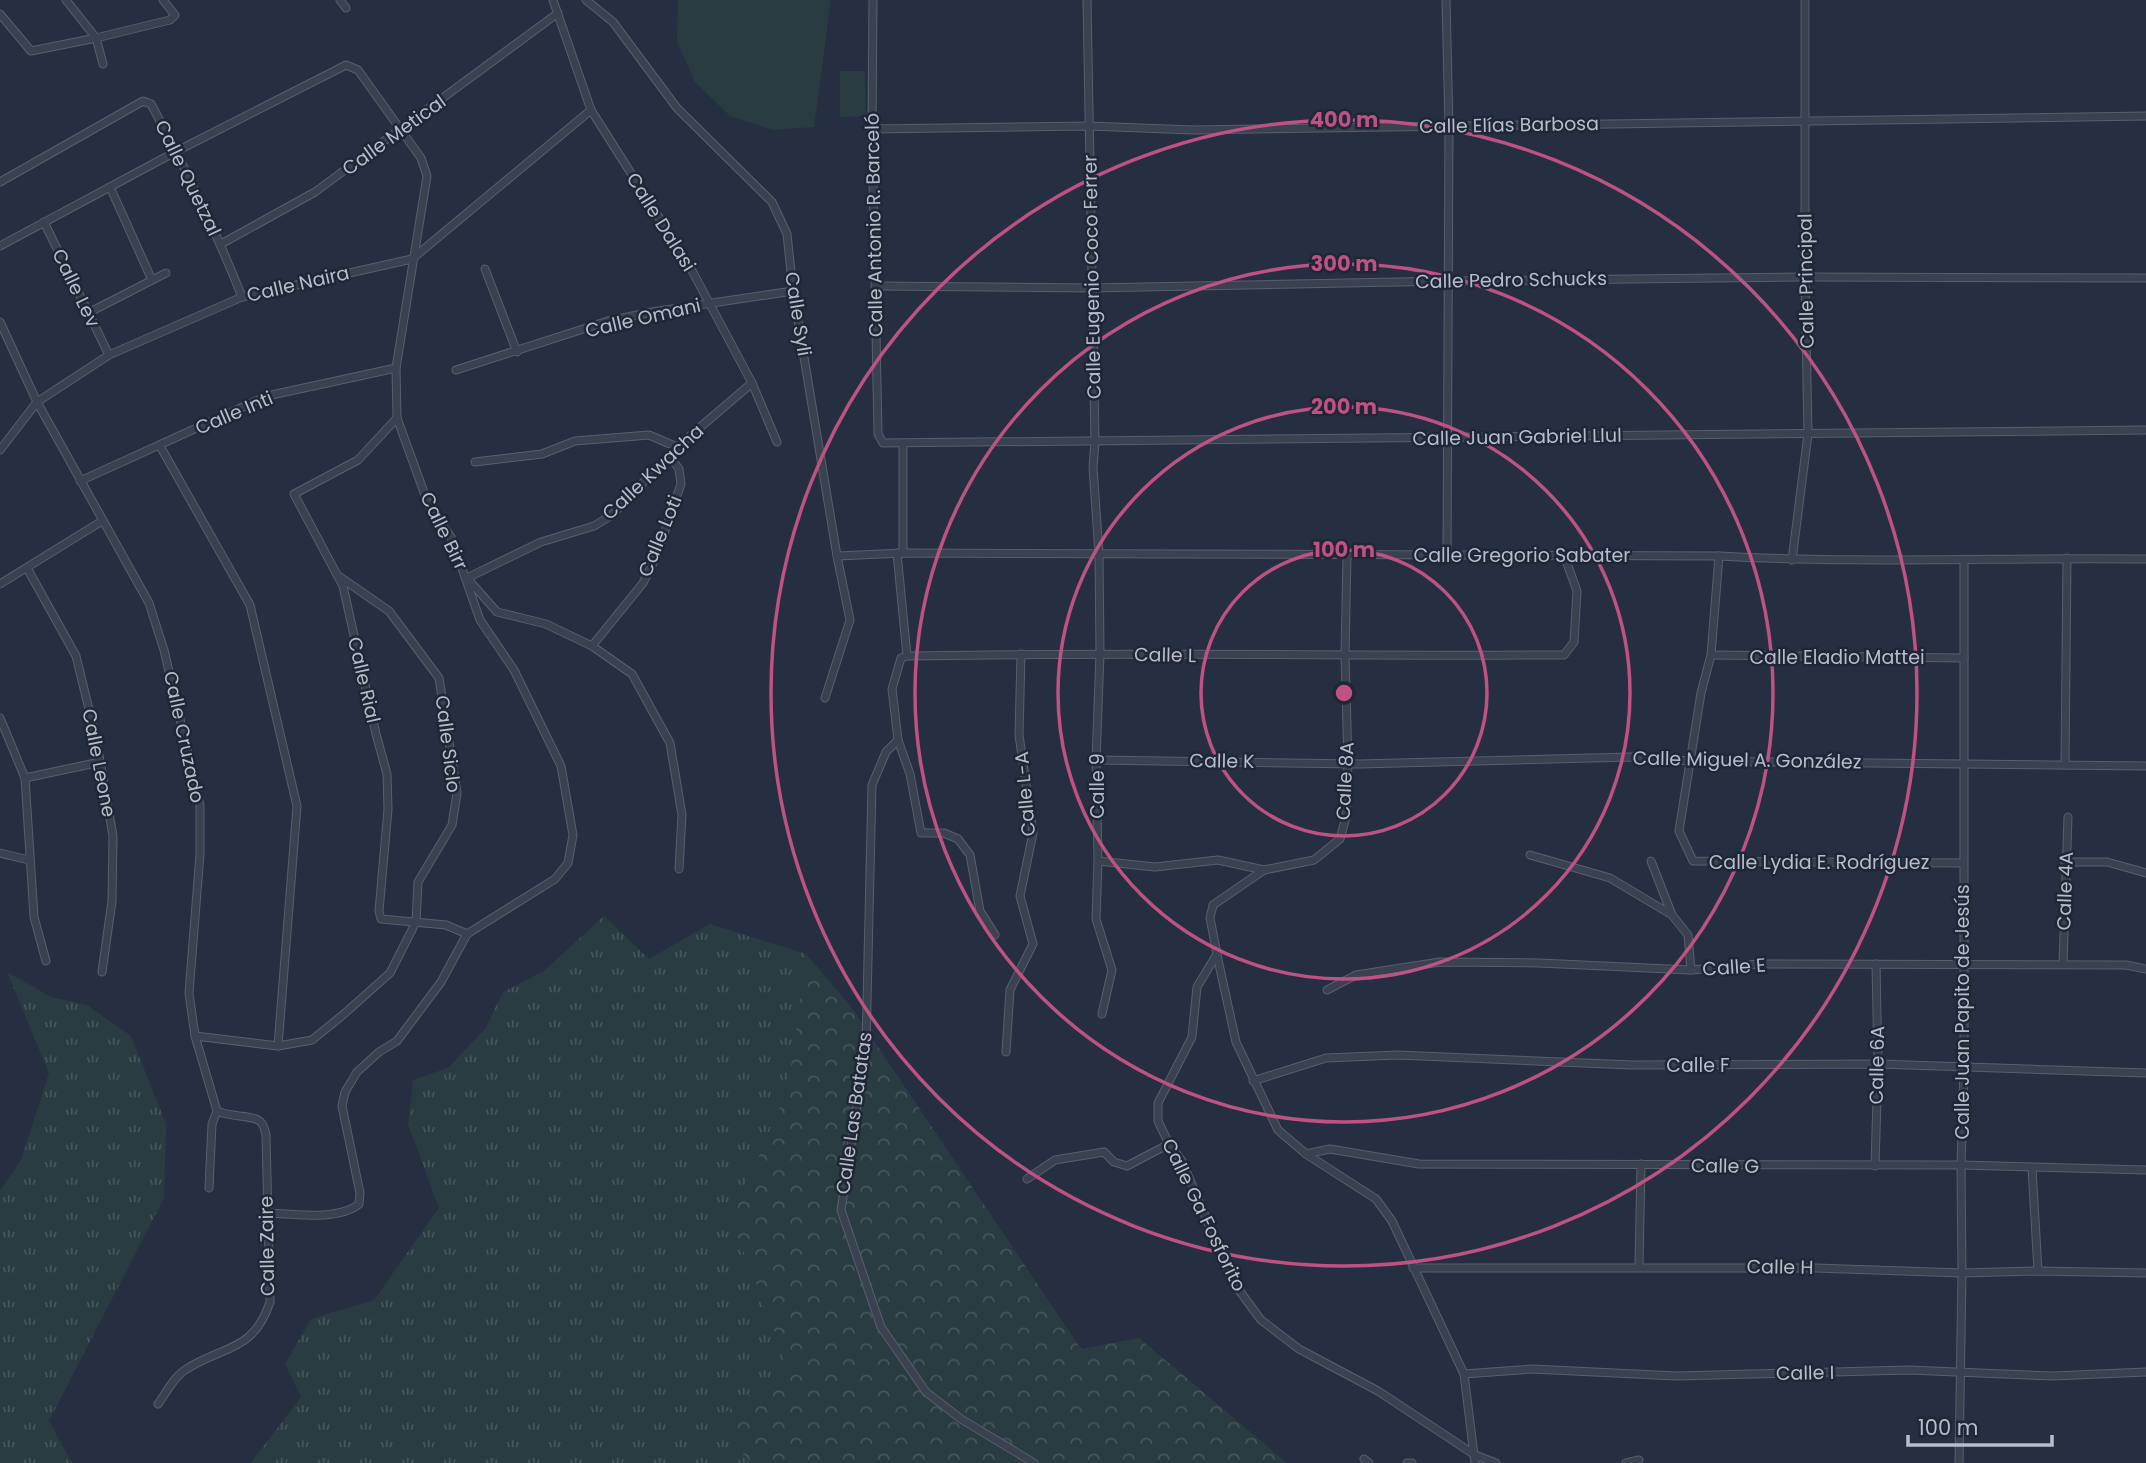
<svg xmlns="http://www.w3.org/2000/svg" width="2146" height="1463" font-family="Poppins,sans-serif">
<defs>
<pattern id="grass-tufts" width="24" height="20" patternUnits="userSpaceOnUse" patternTransform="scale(1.75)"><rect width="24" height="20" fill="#283c42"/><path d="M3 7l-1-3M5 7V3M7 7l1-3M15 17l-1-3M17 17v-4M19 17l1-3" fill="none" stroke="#45565c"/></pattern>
<pattern id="forest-crowns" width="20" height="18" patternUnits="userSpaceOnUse" patternTransform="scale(1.75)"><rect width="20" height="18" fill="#283c42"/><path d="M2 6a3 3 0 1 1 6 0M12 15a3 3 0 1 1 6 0" fill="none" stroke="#45565c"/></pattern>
</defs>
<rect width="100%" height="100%" fill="#262f41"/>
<g fill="url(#grass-tufts)">
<polygon points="604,916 649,959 710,924 806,954 788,1089 731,1219 789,1369 716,1419 750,1463 251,1463 301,1397 285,1364 311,1319 374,1300 439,1208 408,1124 413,1080 448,1068 485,1029 503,992 544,971"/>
<polygon points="7,972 51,997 87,1005 131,1036 166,1124 164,1198 49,1421 72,1463 0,1463 0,1191 21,1160 49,1073"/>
</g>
<polygon fill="url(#forest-crowns)" points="806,954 849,1004 1081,1349 1139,1338 1287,1463 750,1463 715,1419 789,1369 731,1219 788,1089"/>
<g fill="#283c42">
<polygon points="678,0 831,0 814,127 773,130 730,116 695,82 677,41"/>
<polygon points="840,71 865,71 866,116 840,117"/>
</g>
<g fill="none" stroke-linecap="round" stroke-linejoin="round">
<defs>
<g id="street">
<polyline points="66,0 96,38 103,64"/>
<polyline points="340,0 346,8"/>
<polyline points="553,0 591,110 689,265 752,383 777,442"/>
<polyline points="586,0 613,22 677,108 772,202 787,234 793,291 837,556 850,620 825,698"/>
<polyline points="873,0 872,129 878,434 883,443 2146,430"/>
<polyline points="1087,0 1095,442 1093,467 1099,554 1100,654 1096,760 1098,861 1096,919 1112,970 1102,1014"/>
<polyline points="1446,0 1449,127 1447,555"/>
<polyline points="0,14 31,51 96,38 170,20 175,15 163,0"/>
<polyline points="872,129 1089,126 1193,130 2146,116"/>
<path d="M0,182L143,101L151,104C185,167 216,231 242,297"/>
<polyline points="110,187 152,280"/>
<polyline points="44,222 109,355"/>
<polyline points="221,244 315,192 558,13"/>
<path d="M0,246L177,151L346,65L358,70L421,158L427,176L396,368L397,418L429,506L451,537L480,620L514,670L561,766L573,835L568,863L555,879L467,934L441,982L397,1041L379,1052L357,1072L345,1092L342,1106L360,1193L359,1204C339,1221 291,1214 266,1213"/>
<polyline points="485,269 517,352"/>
<polyline points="876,286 1091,288 1448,281 1805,277 2146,278"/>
<polyline points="88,313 166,273"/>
<polyline points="0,322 37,402 149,603 164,650 200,805 200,854 189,993 195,1036 217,1111 212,1124 209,1188"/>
<polyline points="456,370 608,321 652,312 793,291"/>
<polyline points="397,418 358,460 294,494 343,586 376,734 387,774 388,809 379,911 381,919 446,925 467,934"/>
<polyline points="903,444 903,553"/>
<polyline points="160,446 250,605 297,806 278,1046"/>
<polyline points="0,450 37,402 109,355 242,297 412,259 591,110"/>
<polyline points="475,462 542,454 575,441 649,435 677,447"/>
<polyline points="80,481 267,396 396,368"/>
<polyline points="897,553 907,656"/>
<path d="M837,556L903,553L1719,556C1862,564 2004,557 2146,559"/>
<polyline points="1719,556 1711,655 1701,693 1679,831 1693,861 1963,863"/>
<polyline points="1792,560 1808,434 1805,277 1805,0"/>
<polyline points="27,568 76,656 96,738 113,836 112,901 102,972"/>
<polyline points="0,584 102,521"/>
<polyline points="592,646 643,583 656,557 681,484 679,469 669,455"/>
<polyline points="1711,655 1964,658"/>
<polyline points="907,656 901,658 892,689 898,740 886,752 872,785 866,1046 841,1210 881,1327 926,1392 961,1419 1034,1463"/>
<path d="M907,656C1126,652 1345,656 1564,655L1574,642L1577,591L1564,555"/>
<polyline points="0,718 25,778 34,917 46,961"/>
<polyline points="898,740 910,774 921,833 944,833 958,839 970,855 980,911 995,935"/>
<polyline points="1096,760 1359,764 1630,757 1691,761 2146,766"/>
<polyline points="2065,765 2067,558"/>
<polyline points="25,778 100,762"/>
<polyline points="0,853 29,860"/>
<polyline points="1530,855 1610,878 1672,915"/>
<polyline points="1098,861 1155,867 1218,860 1264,870 1314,860 1340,839 1346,817 1348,763 1345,656 1347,554"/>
<polyline points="1651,861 1672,915 1688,935 1691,970"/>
<polyline points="2065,862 2107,862 2146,873"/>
<polyline points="679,869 682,815 670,743 632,674 592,646 546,624 497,612 467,578 541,542 594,526 612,515 677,447 752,383"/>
<polyline points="1264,870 1213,905 1210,918 1217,954 1197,987 1192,1037 1158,1103 1158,1121 1169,1144 1182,1161 1233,1282 1261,1320 1299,1349 1378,1391 1475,1455 1496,1463"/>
<polyline points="1217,955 1236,1042 1278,1130 1306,1154 1376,1199 1392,1221 1464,1374 1475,1463"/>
<polyline points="2063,964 2068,817"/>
<polyline points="1327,990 1356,975 1440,962 1539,963 1691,970 1759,964 2126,965 2146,969"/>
<polyline points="195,1036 278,1046 312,1040 344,1014 390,973 416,922 418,882 452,825 457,793 439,678 389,611 337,575"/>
<polyline points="1006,1052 1010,990 1033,944 1020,896 1033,833 1019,735 1021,654"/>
<polyline points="1253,1081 1326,1058 1398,1055 1632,1065 1878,1064 2146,1073"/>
<polyline points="1306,1154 1330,1149 1419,1164 1961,1165 2146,1170"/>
<polyline points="1875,1166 1878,1064 1876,964"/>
<polyline points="2032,1168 2038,1271"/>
<polyline points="1027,1179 1055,1160 1104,1152 1114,1162 1127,1166 1169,1144"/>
<polyline points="1639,1266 1641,1164"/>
<polyline points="1413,1268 1815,1268 1962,1273 2038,1271 2146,1273"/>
<polyline points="1464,1374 1532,1369 1677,1376 1908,1370 2053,1376 2146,1372"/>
<path d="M158,1404C166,1393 174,1377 185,1370C223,1345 253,1353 270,1302L266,1135C265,1130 263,1122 258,1120C249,1115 229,1117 217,1111"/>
<polyline points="1364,1459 1369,1463"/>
<polyline points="1407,1463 1412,1463"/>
<polyline points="1626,1463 1639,1460"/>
<polyline points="1959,1463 1962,1273 1961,1165 1964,1067 1964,561"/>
</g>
</defs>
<use href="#street" stroke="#585f6e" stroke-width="9"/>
<use href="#street" stroke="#3a4151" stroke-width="7"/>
</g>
<g fill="none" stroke="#be5282" stroke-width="3.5">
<circle cx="1344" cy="693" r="143"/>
<circle cx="1344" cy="693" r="286"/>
<circle cx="1344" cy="693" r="429"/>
<circle cx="1344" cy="693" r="573"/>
</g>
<g text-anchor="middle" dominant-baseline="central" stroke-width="5" stroke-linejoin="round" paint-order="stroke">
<g font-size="19" fill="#b7bdcb" stroke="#1f2636">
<text transform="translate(1509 125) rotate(-1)">Calle Elías Barbosa</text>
<text transform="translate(394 135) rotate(-36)">Calle Metical</text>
<text transform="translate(188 178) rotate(64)">Calle Quetzal</text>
<text transform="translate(661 222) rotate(58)">Calle Dalasi</text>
<text transform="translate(874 225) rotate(-91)">Calle Antonio R. Barceló</text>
<text transform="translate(1092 277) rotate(-91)">Calle Eugenio Coco Ferrer</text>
<text transform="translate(1511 280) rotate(-1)">Calle Pedro Schucks</text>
<text transform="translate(1806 281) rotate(-91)">Calle Principal</text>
<text transform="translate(298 284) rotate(-13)">Calle Naira</text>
<text transform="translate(76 288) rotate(64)">Calle Lev</text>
<text transform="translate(798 314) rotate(81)">Calle Syli</text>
<text transform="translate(643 318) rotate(-13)">Calle Omani</text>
<text transform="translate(234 413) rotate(-23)">Calle Inti</text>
<text transform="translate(1517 437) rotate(-1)">Calle Juan Gabriel Llul</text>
<text transform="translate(653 472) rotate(-43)">Calle Kwacha</text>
<text transform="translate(444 531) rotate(64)">Calle Birr</text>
<text transform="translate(660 536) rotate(-68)">Calle Loti</text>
<text x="1522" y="555">Calle Gregorio Sabater</text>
<text transform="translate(1165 655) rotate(1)">Calle L</text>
<text x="1837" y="657">Calle Eladio Mattei</text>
<text transform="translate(364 680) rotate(77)">Calle Rial</text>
<text transform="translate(184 737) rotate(78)">Calle Cruzado</text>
<text transform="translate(448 744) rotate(83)">Calle Siclo</text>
<text transform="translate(1747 760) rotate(1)">Calle Miguel A. González</text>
<text transform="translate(1222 761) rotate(1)">Calle K</text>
<text transform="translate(99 763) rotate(79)">Calle Leone</text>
<text transform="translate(1345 781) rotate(-87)">Calle 8A</text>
<text transform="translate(1097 786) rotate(-90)">Calle 9</text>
<text transform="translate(1025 794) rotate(-95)">Calle L-A</text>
<text x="1819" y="862">Calle Lydia E. Rodríguez</text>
<text transform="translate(2065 891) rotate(-88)">Calle 4A</text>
<text transform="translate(1734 967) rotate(-4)">Calle E</text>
<text transform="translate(1962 1012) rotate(-90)">Calle Juan Papito de Jesús</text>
<text x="1698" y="1065">Calle F</text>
<text transform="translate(1877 1065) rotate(-89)">Calle 6A</text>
<text transform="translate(854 1113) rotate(-82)">Calle Las Batatas</text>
<text transform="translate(1725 1166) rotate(1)">Calle G</text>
<text transform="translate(1204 1215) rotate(64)">Calle Ga Fosforito</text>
<text transform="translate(267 1246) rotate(-91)">Calle Zaire</text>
<text transform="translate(1780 1267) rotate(1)">Calle H</text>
<text transform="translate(1805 1373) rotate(-1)">Calle I</text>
</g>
</g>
<circle cx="1344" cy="693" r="10" fill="#be5282" stroke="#1f2636" stroke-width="3.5"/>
<g font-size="21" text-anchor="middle" font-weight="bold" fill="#be5282" stroke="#1f2636" stroke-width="5" stroke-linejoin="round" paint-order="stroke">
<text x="1344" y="127">400 m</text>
<text x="1344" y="271">300 m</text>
<text x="1344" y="414">200 m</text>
<text x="1344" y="557">100 m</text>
</g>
<path d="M1908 1435v10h144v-10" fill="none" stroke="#b7bdcb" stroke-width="3.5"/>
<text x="1918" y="1435" font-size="21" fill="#b7bdcb" stroke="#1f2636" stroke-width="5" paint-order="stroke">100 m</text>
</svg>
